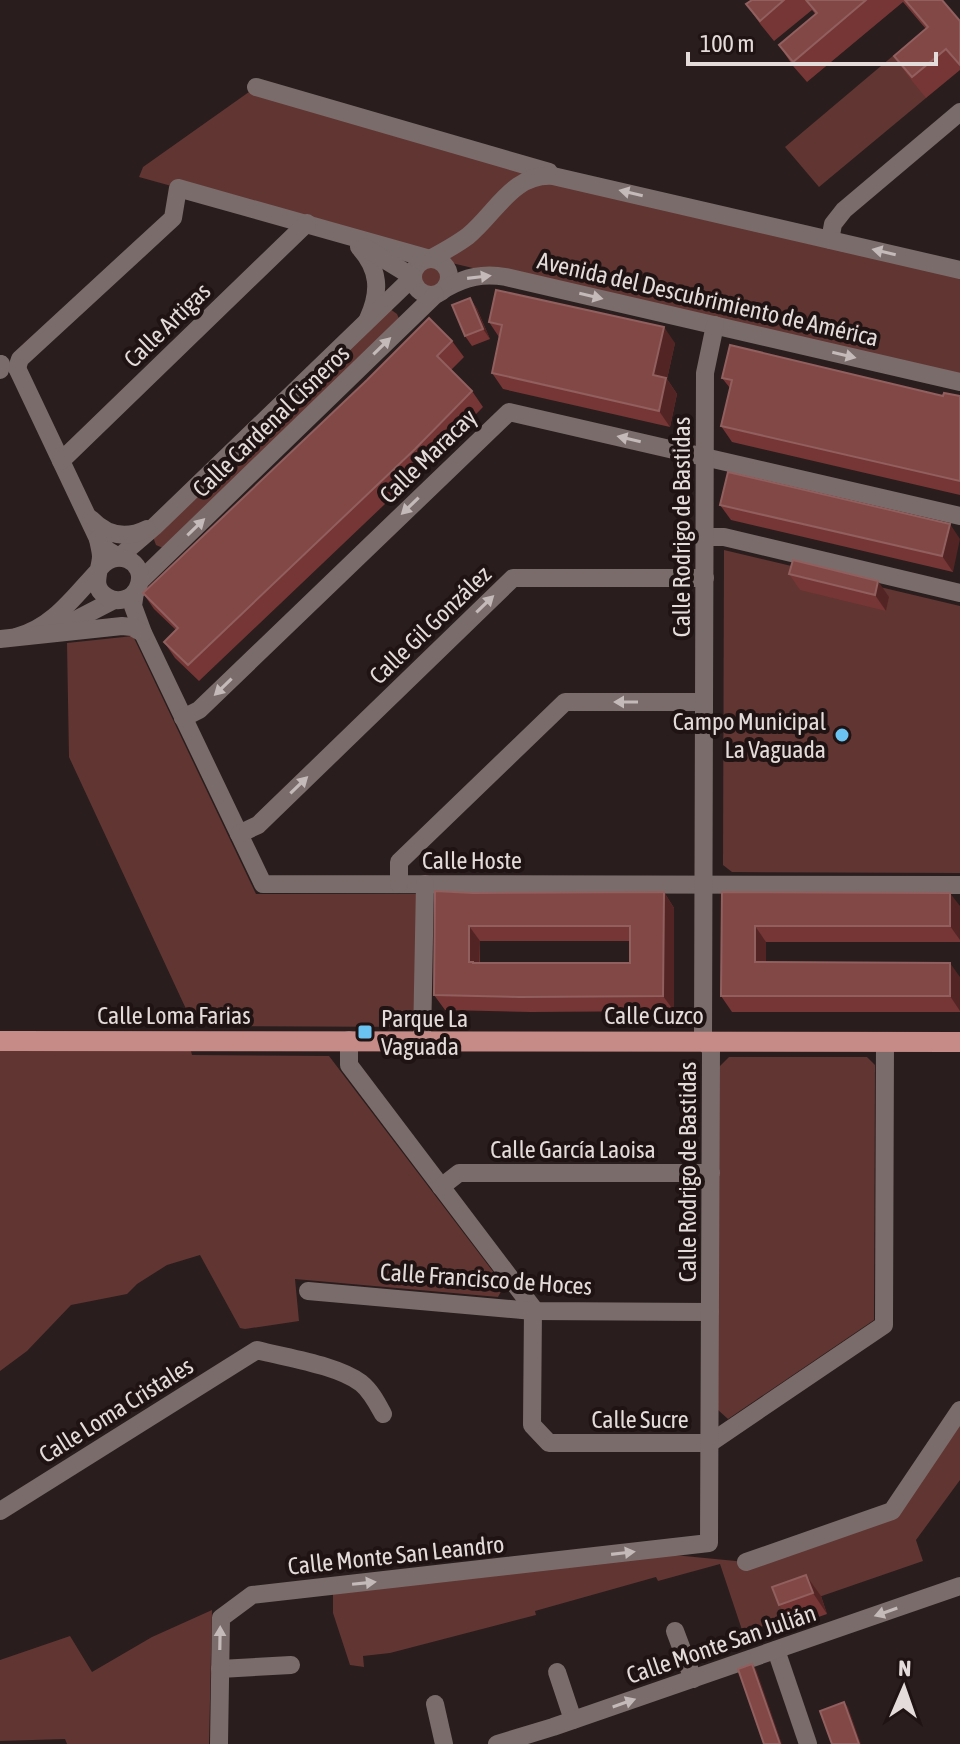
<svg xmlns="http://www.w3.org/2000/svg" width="960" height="1744" font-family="'Asap Condensed',sans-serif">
<rect width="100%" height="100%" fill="#291d1d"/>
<g fill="#613532">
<polygon points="926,28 942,48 926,98 819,187 785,147"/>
<path d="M256,87L516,161L960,270V382L443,261L448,270V283L426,294C413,288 410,276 418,264L337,232L139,177L143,167Z"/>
<polygon points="390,309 397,314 400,321 165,549 156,545 153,537"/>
<polygon points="724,550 960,606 960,873 732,872 723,865"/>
<polygon points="133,636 256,894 424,894 423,1027 196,1026 193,1024 69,757 67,643"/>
<polygon points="0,1050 191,1051 192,1055 329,1056 504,1286 498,1297 295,1279 299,1321 245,1329 240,1328 200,1255 167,1265 137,1284 127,1294 71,1305 27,1351 0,1371"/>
<polygon points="729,1057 867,1057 875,1065 874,1320 728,1419 718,1410 719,1067"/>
<polygon points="960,1410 960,1480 916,1540 923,1561 787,1608 790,1617 743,1633 720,1564 658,1581 656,1577 535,1611 536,1615 390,1653 363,1656 364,1667 350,1665 333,1613 333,1594 674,1555 746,1562 892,1511"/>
<polygon points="212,1610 209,1744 67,1744 65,1739 0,1741 0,1660 70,1636 92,1672 152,1637"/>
</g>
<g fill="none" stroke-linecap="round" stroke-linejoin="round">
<g stroke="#7a6c6b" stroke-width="18">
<polyline points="256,87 549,172"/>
<polyline points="830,240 833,224 844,210 960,112"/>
<path d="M359,247C379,269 381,291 368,319"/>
<circle cx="431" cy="277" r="18"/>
<path d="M446,288C466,277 483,273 506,277L960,382"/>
<path d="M17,368L20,359L173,218L178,188L430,259C443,252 456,245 468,236C496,213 513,173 553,176L960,270"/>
<polyline points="17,368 98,539 107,550 119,557 154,527 413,277 364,247"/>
<polyline points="0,370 1,364"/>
<polyline points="61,461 307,223"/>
<path d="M91,519C107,536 127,539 147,529"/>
<polyline points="705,537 724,537 960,593"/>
<polyline points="140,581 435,295"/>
<polyline points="135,592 133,606 143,633 263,884 960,885"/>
<polyline points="60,628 114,600"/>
<path d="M16,637C52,628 73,598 98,571C113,545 149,561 138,587C136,593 131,597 125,599C119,601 112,600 107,597C90,587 100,572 101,557C101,551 99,545 98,539"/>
<polyline points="0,639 122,626 132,627 143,633"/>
<polyline points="183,718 199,710 509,412 960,516"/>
<polyline points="239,834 258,825 513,578 705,578"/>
<polyline points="399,884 399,862 565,702 704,702"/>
<polyline points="349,1040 349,1065 533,1308 532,1425 549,1443 710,1443 884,1325 885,1043"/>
<polyline points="422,1041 425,884"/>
<polyline points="441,1187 459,1173 711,1173"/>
<polyline points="308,1291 533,1311 710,1312"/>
<path d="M0,1511L257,1350C287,1358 337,1365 361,1383C371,1391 377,1403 383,1414"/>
<polyline points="746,1562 892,1511 960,1410"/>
<polyline points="675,1631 693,1679"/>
<polyline points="776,1650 808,1744"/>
<polyline points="220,1669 291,1665"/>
<polyline points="557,1672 573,1720"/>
<polyline points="435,1704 444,1744"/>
<polyline points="219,1744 221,1618 252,1595 709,1543 711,1049 703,1041 705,373 715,325"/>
<polyline points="497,1744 553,1727 960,1586"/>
</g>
<polyline stroke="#c68b86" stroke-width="20" points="0,1041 960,1042"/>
</g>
<g fill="#753635" fill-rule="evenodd">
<polygon points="752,0 942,0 960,21 960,70 926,98 908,76 894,56 926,29 903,2 807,82 793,66 779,45 816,15 812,10 774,41 761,25 746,4"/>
<polygon points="470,298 477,309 490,339 472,346 465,336"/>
<polygon points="489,322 675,343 667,379 677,394 670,427 503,389 492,373 499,337"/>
<polygon points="452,341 464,357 451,370 472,391 483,407 426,465 199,681 175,658 164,642 176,630 154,609 143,593 367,380"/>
<polygon points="722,378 943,396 960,396 960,495 732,442 721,426 730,388"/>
<polygon points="720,505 950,524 953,572 731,520"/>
<polygon points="789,574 889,597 886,611 800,590"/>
<path d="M664,892L674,908V1011L531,1012L445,1010L434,995L473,893ZM480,941H630V963H480Z"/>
<polygon points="722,892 960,906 960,942 766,942 766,962 960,977 960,1012 732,1012 721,996"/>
<polygon points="806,1575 821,1596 827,1614 793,1626 779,1605"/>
</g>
<g fill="#522524">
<polygon points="470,298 477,309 490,339 483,329"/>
<polygon points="664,327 675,343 667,379 677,394 670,427 659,411 653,375"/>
<polygon points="950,524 960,539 953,572 942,556"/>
<polygon points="878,581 889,597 886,611 875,595"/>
<polygon points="664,892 674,908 674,1011 663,996"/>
<polygon points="950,893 960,906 960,940 950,926"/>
<polygon points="469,926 480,941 479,970 469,962"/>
<polygon points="755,926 766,942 766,978 755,962"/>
<polygon points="950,963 960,977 960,1011 950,996"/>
<polygon points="806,1575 821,1596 827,1614 813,1593"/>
<polygon points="752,1664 756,1669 782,1744 780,1744"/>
<polygon points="844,1702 848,1707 861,1744 859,1744"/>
</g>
<g fill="#814846" stroke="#915f5e" stroke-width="2" fill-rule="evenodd">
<polygon points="752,0 784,0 760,21 746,4"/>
<polygon points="806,0 866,0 793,62 779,45 817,13"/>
<polygon points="905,0 942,0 960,21 960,65 946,49 912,77 894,56 928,27"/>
<polygon points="496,290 664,327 653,375 666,378 659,411 492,373 502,325 489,322"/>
<polygon points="470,298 483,329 465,336 452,305"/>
<polygon points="429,318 452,341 437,356 472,391 415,449 188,665 164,642 178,628 143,593 367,380"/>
<polygon points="730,345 943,396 944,393 960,396 960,481 721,426 732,380 722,378"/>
<polygon points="728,472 950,524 942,556 720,505"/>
<polygon points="793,560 878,581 875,595 789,574"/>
<path d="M435,891L473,893L664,892L663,996L520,997L434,995ZM469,926H630V963H473V962H469Z"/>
<polygon points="722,892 950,893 950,926 755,926 755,962 950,963 950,996 721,996"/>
<polygon points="806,1575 813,1593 779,1605 772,1587"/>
<polygon points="752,1664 780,1744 764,1744 738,1669"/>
<polygon points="844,1702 859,1744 832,1744 820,1711"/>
</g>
<defs><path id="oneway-solid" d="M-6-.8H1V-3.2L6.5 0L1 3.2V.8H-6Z" transform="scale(2)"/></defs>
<g fill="#c4bab9">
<use href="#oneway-solid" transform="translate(631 193) rotate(-167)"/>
<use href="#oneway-solid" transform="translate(884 252) rotate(-167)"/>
<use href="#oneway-solid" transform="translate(479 277) rotate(-7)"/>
<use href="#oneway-solid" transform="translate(591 296) rotate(13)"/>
<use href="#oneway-solid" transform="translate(382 346) rotate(-44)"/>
<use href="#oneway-solid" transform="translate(844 355) rotate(13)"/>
<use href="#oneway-solid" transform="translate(629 439) rotate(-167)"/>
<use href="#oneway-solid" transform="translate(410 506) rotate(136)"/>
<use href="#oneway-solid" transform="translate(196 527) rotate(-44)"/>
<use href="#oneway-solid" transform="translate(485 604) rotate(-44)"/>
<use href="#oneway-solid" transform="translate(223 687) rotate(136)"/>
<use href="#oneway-solid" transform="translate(626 702) rotate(-180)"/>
<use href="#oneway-solid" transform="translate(299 785) rotate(-44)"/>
<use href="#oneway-solid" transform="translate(623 1553) rotate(-7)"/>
<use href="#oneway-solid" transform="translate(364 1583) rotate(-6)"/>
<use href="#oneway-solid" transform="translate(886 1612) rotate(161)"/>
<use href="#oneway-solid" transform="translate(220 1638) rotate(-89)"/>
<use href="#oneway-solid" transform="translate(624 1703) rotate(-19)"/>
</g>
<g fill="#6bc3f2" stroke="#1f1413" stroke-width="3">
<circle cx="842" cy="735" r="8"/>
<rect x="357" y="1024" width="16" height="16" rx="4"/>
</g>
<g text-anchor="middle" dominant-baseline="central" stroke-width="8" stroke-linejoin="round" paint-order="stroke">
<g font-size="24" fill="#e4dcdb" stroke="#1f1413">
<text transform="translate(708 299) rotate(13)">Avenida del Descubrimiento de América</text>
<text transform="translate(167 325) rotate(-44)">Calle Artigas</text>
<text transform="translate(271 421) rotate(-44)">Calle Cardenal Cisneros</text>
<text transform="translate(428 456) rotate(-44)">Calle Maracay</text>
<text transform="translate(681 527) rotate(-90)">Calle Rodrigo de Bastidas</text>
<text transform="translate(430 625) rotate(-44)">Calle Gil González</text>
<text x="472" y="860">Calle Hoste</text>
<text x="174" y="1015">Calle Loma Farias</text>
<text x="654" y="1015">Calle Cuzco</text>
<text x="573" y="1149">Calle García Laoisa</text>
<text transform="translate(687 1172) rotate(-90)">Calle Rodrigo de Bastidas</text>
<text transform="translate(486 1279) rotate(4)">Calle Francisco de Hoces</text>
<text transform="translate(116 1410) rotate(-32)">Calle Loma Cristales</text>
<text x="640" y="1419">Calle Sucre</text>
<text transform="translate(396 1555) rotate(-6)">Calle Monte San Leandro</text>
<text transform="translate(721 1644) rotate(-19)">Calle Monte San Julián</text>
</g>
<g font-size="24" fill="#e4dcdb" stroke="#1f1413" text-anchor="end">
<text x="826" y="721">Campo Municipal<tspan x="826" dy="28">La Vaguada</tspan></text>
<text x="381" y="1018" text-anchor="start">Parque La<tspan x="381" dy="28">Vaguada</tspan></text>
</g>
</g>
<g transform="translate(904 1688) rotate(2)" stroke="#1f1413" stroke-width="6" paint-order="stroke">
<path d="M0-6L14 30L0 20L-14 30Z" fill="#e4dcdb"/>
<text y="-12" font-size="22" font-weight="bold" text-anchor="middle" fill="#e4dcdb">N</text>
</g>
<path d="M688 52v12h248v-12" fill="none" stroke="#e4dcdb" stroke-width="4"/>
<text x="700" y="52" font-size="24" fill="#e4dcdb" stroke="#1f1413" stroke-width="6" paint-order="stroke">100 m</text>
</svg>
